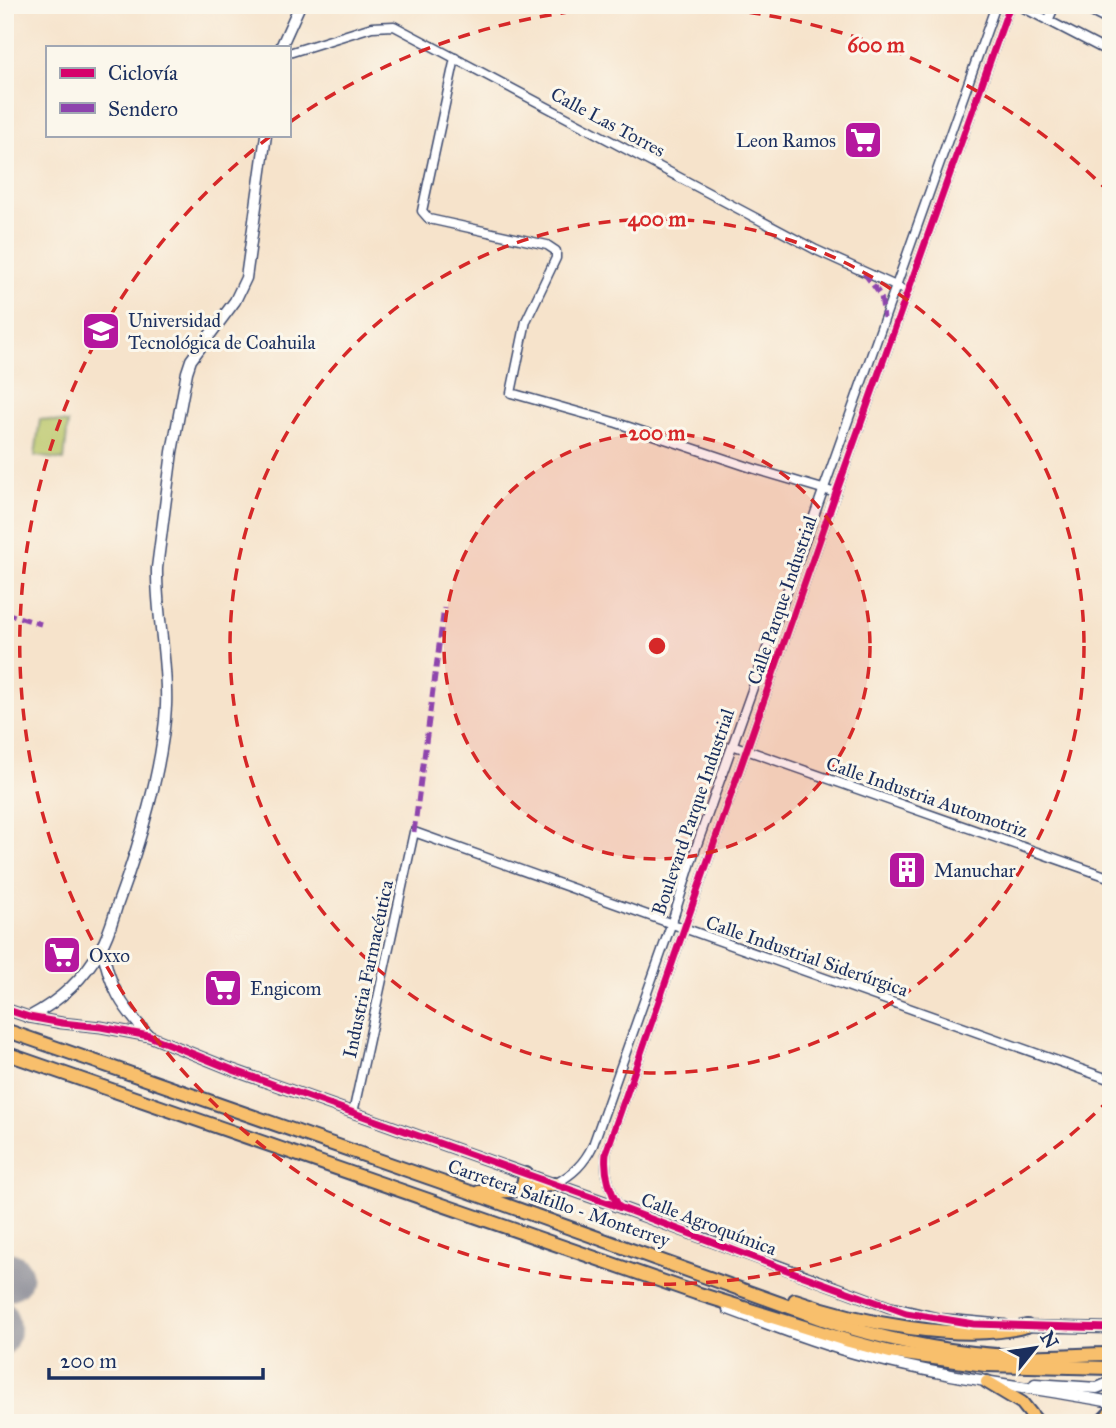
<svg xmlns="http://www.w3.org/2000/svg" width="1116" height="1428" font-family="'IM FELL Great Primer',serif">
<rect width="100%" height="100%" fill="#fbf7ec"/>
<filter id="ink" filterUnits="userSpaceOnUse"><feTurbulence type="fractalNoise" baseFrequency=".0143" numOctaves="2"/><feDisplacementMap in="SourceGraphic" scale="14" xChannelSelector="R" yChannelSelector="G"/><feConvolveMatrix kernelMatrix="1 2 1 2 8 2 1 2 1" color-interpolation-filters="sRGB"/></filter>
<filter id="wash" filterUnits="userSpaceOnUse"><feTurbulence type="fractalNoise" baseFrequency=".00686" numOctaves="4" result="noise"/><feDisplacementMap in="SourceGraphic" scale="28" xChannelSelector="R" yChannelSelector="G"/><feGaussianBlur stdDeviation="1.57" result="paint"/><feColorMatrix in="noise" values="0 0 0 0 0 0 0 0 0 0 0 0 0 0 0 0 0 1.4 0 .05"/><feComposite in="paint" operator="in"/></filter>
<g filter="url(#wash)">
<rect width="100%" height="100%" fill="#f6e3cb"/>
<polygon fill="#b9c668" stroke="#6a7a63" stroke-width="2" points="40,419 68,423 64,460 35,456"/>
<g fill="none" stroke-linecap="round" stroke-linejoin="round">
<path stroke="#888994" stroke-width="19" d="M5,1310C12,1323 13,1334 5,1346"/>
<polyline stroke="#888994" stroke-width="47" points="5,1278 9,1276"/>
</g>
</g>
<g filter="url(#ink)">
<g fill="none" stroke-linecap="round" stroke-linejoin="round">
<defs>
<g id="minor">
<polyline points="1018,5 1111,53"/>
<polyline points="1078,5 1111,22"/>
<polyline points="1048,21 1055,5"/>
<polyline points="289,53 372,27 394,26 816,250 900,288"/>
<polyline points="455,58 422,211 429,219 547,245 556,251 556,258 526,321 511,393 617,423 755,469 836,493"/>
<polyline points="732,745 1111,878"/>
<polyline points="353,1113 414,832 1111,1080"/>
<path d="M555,1184C573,1174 584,1164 593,1145L671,925L693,856L996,5"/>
<path d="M619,1207C609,1190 604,1172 606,1153L836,493L1010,5"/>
</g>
<g id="tertiary">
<polyline points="281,47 300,5"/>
<path d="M102,946C109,987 122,1007 149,1036"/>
<polyline points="5,1009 29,1017 62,1023 101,1027 149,1036 233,1070 619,1207 889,1307 940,1319 1005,1325"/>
<path d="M29,1017C60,1001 84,979 101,948C109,935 113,918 118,903C139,846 163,767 166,706C168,660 156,614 157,568L172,452L187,372L191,360L235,301L246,278L266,135"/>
<path d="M728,1309C774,1326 821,1345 869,1357C949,1378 1030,1387 1111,1402"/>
<polyline points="1020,1326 1111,1328"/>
<polyline points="1035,1384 1097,1388 1111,1382"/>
</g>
<g id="trunk">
<path d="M5,1030L470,1192L840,1325C897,1342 955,1354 1014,1356C1047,1358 1078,1354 1111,1354"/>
<polyline points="5,1053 696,1293 849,1341 890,1352 985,1365 1111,1368"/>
<polyline points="521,1190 526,1174"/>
<polyline points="479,1192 509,1191 555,1184"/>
<path d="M795,1300C857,1322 962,1344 1027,1326"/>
<polyline points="987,1382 1022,1403 1038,1423"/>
<polyline points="1100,1423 1111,1412"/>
</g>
</defs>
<use href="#minor" stroke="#3c4a6e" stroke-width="11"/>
<use href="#tertiary" stroke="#3c4a6e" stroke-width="13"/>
<use href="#trunk" stroke="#3c4a6e" stroke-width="16"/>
<use href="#minor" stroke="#fff" stroke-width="8"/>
<use href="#tertiary" stroke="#fff" stroke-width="10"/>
<use href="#trunk" stroke="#f8bf6c" stroke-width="12"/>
<g stroke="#8e44ad" stroke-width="5" stroke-dasharray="10 5" stroke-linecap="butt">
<polyline points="864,273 881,296 884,318"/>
<polyline points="5,613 41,624"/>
<polyline points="414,832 444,608"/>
</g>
<defs>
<g id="cycleway">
<polyline points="5,1009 29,1017 62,1023 101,1027 149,1036 233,1070 619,1207 787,1270 906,1313 974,1324 1111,1328"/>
<path d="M619,1207C609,1190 604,1172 606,1153L836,493L1010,5"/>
</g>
</defs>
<use href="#cycleway" stroke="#fbf7ec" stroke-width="11"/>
<use href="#cycleway" stroke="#d6006c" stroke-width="7"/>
</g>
</g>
<circle cx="657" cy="646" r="213" fill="#d62828" fill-opacity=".12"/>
<g fill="none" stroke="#d62828" stroke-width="3.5" stroke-dasharray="12 9">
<circle cx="657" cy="646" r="213"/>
<circle cx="657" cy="646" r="427"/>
<path d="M1110 1099A640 640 0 1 1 272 135M290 122A640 640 0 0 1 1110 193"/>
</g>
<defs>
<symbol id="supermarket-square" viewBox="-11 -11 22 22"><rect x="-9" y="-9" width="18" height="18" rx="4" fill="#b5179e" stroke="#fbf7ec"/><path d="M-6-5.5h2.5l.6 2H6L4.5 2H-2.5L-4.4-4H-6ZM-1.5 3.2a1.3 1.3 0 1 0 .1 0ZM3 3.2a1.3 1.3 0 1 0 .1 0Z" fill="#fff"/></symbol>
<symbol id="university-square" viewBox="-11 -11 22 22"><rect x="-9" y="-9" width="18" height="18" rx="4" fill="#b5179e" stroke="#fbf7ec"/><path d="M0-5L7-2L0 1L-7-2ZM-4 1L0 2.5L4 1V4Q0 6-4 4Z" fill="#fff"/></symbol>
<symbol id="building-square" viewBox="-11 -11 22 22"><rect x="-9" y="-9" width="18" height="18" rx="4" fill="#b5179e" stroke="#fbf7ec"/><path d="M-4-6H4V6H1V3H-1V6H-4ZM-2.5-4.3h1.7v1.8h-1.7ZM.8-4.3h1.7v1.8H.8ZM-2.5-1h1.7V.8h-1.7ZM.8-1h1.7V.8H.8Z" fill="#fff"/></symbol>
</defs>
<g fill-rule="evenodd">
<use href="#supermarket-square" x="841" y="118" width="44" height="44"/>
<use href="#university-square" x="79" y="309" width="44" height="44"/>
<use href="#building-square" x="885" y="848" width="44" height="44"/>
<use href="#supermarket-square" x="40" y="933" width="44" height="44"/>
<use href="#supermarket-square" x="201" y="966" width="44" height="44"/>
</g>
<g text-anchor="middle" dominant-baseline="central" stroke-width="6" stroke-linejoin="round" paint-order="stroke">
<g font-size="19" fill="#1b2f5e" stroke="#fbf7ec">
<text transform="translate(608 122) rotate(28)">Calle Las Torres</text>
<text transform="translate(782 600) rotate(-71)">Calle Parque Industrial</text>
<text transform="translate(927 797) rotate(19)">Calle Industria Automotriz</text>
<text transform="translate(693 812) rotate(-71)">Boulevard Parque Industrial</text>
<text transform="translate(807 956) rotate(19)">Calle Industrial Siderúrgica</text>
<text transform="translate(368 969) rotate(-78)">Industria Farmacéutica</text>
<text transform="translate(559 1203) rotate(19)">Carretera Saltillo - Monterrey</text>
<text transform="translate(709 1224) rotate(21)">Calle Agroquímica</text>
</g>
<g font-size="19" fill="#1b2f5e" stroke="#fbf7ec" text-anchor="start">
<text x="836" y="140" text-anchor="end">Leon Ramos</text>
<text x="128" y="320">Universidad<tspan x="128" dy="22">Tecnológica de Coahuila</tspan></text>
<text x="934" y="870">Manuchar</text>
<text x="89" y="955">Oxxo</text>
<text x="250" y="988">Engicom</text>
</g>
</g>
<circle cx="657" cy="646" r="10" fill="#d62828" stroke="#fbf7ec" stroke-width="3.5"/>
<g font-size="21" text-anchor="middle" font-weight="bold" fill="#d62828" stroke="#fbf7ec" stroke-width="6" stroke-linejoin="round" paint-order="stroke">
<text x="876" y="52">600 m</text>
<text x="657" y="226">400 m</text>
<text x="657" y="440">200 m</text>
</g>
<rect width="1116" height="1428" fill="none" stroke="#fbf7ec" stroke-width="28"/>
<rect x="46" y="46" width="245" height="91" fill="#fbf7ec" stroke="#a1a7b3" stroke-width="2"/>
<rect x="60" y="68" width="35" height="10" fill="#d6006c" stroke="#a1a7b3" stroke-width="2"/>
<text x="108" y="80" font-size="21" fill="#1b2f5e">Ciclovía</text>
<rect x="60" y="103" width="35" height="10" fill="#8e44ad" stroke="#a1a7b3" stroke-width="2"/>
<text x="108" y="116" font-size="21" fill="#1b2f5e">Sendero</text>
<g transform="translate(1035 1348) rotate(60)" stroke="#fbf7ec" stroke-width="5" paint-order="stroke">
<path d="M0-5L12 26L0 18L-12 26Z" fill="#1b2f5e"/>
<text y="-10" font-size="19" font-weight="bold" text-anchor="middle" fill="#1b2f5e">N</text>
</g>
<path d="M49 1368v10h214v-10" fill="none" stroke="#1b2f5e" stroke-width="3.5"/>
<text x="60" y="1368" font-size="21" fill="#1b2f5e" stroke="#fbf7ec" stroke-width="5" paint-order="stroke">200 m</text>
</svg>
